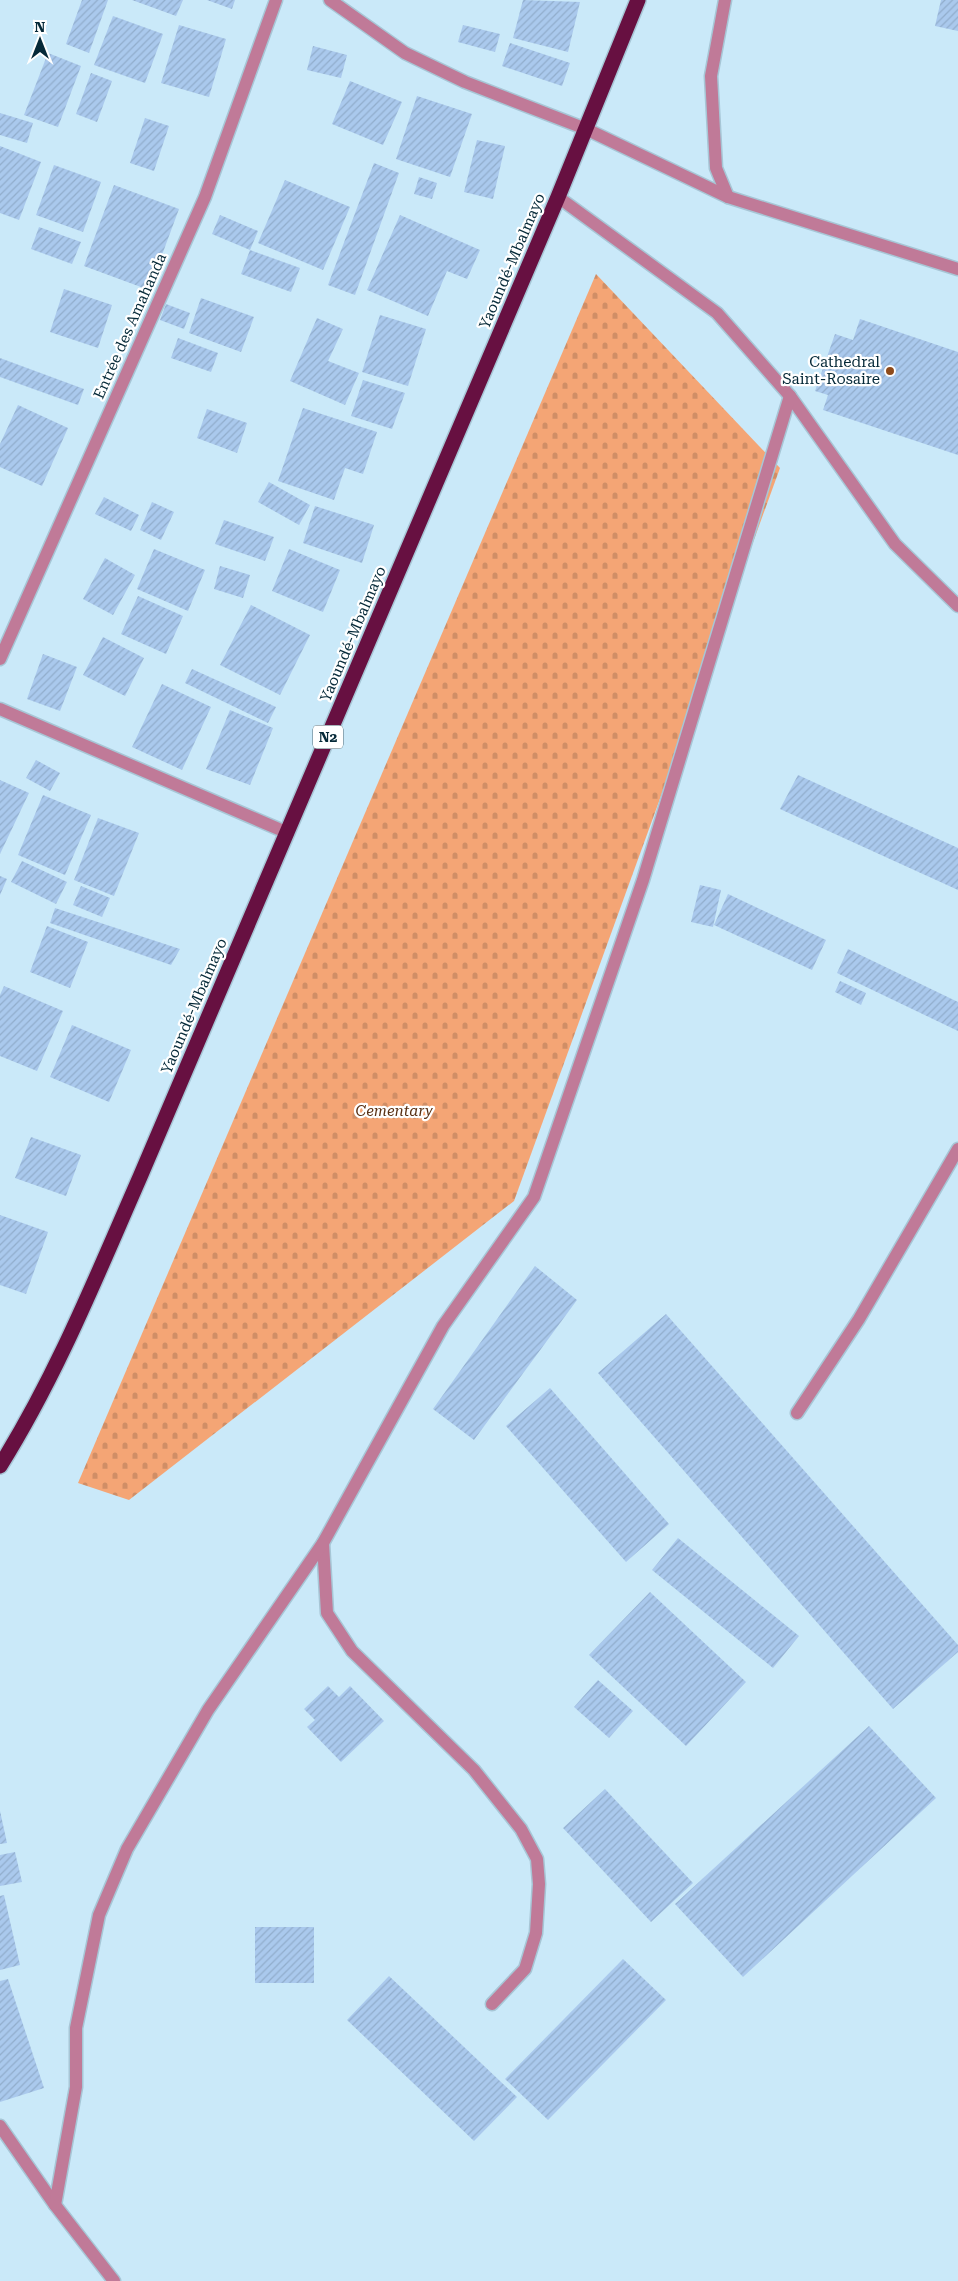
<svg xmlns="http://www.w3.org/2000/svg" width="958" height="2281" font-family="'Roboto Serif',serif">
<defs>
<pattern id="cemetery-stones" width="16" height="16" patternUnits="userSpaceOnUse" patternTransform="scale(1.25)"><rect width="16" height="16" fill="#f4a575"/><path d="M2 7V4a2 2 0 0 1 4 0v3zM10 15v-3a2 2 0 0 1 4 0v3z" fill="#d08e66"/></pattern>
<pattern id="building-hatch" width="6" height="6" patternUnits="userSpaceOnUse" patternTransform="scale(1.25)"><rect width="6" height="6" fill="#aac9ed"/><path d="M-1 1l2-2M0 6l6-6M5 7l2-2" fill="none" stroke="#91adcc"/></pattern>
</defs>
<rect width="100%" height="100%" fill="#cae9f9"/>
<polygon fill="url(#cemetery-stones)" points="596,274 780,468 514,1201 129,1500 78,1483"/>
<g fill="url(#building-hatch)">
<polygon points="82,0 108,0 89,53 66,44"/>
<polygon points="132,0 183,0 176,16"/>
<polygon points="207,0 235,0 232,9"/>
<polygon points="523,0 580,2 568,52 513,38"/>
<polygon points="941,0 958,0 958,31 935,26"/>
<polygon points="113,16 163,34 145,83 94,65"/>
<polygon points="179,25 226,39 209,97 161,83"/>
<polygon points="463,25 500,34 495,52 458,42"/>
<polygon points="510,43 570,63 562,86 502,66"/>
<polygon points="313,46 347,55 341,78 307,70"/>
<polygon points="48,53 81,66 58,127 24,115"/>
<polygon points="91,73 112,81 97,122 76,114"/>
<polygon points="350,81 402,102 383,145 332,124"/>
<polygon points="417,96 472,114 450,177 396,159"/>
<polygon points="0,113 33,123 27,143 0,135"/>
<polygon points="145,118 169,126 154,171 130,163"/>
<polygon points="477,140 505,146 493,199 464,192"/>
<polygon points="0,146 41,162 19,220 0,213"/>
<polygon points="374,163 399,173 355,295 328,285"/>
<polygon points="54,165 101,182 83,232 36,215"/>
<polygon points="419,177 437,183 432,199 414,194"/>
<polygon points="285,180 350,207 323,270 258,243"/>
<polygon points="114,185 179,209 149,290 84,266"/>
<polygon points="220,215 258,231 250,250 212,234"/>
<polygon points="400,215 480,250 467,279 447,271 428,316 367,290"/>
<polygon points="39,227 81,242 72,264 31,249"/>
<polygon points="250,250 300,268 291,292 241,274"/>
<polygon points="64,289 112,305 98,348 50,332"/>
<polygon points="201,298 254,317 241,352 189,333"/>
<polygon points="166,304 190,313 184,329 160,320"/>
<polygon points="380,315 426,329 408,386 362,372"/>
<polygon points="317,318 343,329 328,361 359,373 345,405 290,381"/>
<polygon points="860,319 958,352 958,455 823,410 828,395 815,391 835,334 853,340"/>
<polygon points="178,338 218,353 211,372 171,358"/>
<polygon points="0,358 84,389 78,405 0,377"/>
<polygon points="363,380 405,393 392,429 351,416"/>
<polygon points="18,405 68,428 42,486 0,467 0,444"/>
<polygon points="303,408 377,432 363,474 345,468 334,500 278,481"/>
<polygon points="207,409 247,423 237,453 197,438"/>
<polygon points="269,482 310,505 299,525 258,502"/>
<polygon points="104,497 139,515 131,531 95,514"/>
<polygon points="152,502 174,512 161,540 140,530"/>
<polygon points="315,506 374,525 362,563 303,543"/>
<polygon points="224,520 274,537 265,561 215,544"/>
<polygon points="154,549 205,570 188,611 137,589"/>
<polygon points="289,549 340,570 323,612 272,591"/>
<polygon points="105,558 135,575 113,615 83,599"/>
<polygon points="220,566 250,575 243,598 214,589"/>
<polygon points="138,596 183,616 166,654 121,634"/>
<polygon points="251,605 310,635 280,695 220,665"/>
<polygon points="103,637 144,658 125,696 83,675"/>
<polygon points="43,654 77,667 60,711 27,699"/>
<polygon points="192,669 276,707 268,723 185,683"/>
<polygon points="162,684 211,707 182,770 132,747"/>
<polygon points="230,710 273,728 250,785 206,769"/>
<polygon points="36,760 60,773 50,791 26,778"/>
<polygon points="798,775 958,848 958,890 780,809"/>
<polygon points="0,780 29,793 0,854"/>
<polygon points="43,795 91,815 65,875 18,855"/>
<polygon points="98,818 139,833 114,896 74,880"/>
<polygon points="22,861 67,882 56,904 11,882"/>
<polygon points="0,876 7,879 0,895"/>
<polygon points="700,885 721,890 713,927 691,922"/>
<polygon points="81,886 110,898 102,917 73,905"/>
<polygon points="728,894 826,940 812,970 714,925"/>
<polygon points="55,908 180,949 171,965 50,923"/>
<polygon points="47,926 88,942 70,988 30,972"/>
<polygon points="848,949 958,1002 958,1031 837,973"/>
<polygon points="840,981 866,993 861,1005 835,992"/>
<polygon points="4,986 63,1011 37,1071 0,1056 0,995"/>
<polygon points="72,1025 131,1050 109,1102 50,1077"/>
<polygon points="31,1137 81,1155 66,1196 15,1178"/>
<polygon points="0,1215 48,1232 26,1294 0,1285"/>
<polygon points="535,1266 577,1300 474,1440 433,1409"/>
<polygon points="666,1314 958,1645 958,1652 893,1709 598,1373"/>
<polygon points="550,1388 669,1524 626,1562 506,1426"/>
<polygon points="678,1538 799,1636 773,1668 652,1570"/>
<polygon points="650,1592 746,1682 686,1746 589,1655"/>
<polygon points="598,1680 633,1711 609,1738 574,1707"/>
<polygon points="328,1686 339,1697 350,1686 384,1721 341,1762 307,1727 315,1720 304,1709"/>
<polygon points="869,1726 936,1798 743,1977 675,1904"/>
<polygon points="605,1789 693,1883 651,1922 563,1828"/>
<polygon points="0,1811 7,1843 0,1844"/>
<polygon points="15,1852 22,1882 0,1886 0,1855"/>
<polygon points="4,1895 20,1965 0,1970 0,1896"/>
<rect x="255" y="1927" width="59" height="56"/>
<polygon points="623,1959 666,2000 548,2120 505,2079"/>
<polygon points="389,1976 517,2097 474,2141 347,2020"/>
<polygon points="8,1979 44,2088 0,2102 0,1981"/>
</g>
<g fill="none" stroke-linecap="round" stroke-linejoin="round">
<defs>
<g id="street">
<polyline points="330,0 405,53 465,82 586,129 728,197 958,269"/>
<polyline points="725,0 711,76 716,168 728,197"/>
<polyline points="558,197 717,313 790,396 895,544 958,606"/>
<polyline points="0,659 205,197 276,0"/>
<polyline points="0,709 288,833"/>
<polyline points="797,1413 859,1319 958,1149"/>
<polyline points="323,1543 327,1613 352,1651 474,1770 521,1829 537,1859 539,1884 536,1933 525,1969 492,2004"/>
<polyline points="0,2126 55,2205 114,2281"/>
<polyline points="55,2205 76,2087 76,2028 99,1915 127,1849 208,1710 323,1543 443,1326 534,1197 643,880 790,396"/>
</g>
<path id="highway" d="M0,1466C57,1375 97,1275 140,1177L558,197L638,0"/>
</defs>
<use href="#street" stroke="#a7c6d6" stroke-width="15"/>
<use href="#highway" stroke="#a7c6d6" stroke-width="18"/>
<use href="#street" stroke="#c07a98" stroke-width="12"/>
<use href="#highway" stroke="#671041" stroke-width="15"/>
</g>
<circle fill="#8e4b1b" stroke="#fff" stroke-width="2" cx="890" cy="371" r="5"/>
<g text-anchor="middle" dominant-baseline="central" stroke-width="4.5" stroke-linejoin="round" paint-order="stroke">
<rect fill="#fff" stroke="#506974" stroke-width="1" x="313" y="725.5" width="30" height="23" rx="4"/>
<g font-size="14" font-weight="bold" fill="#052938">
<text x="328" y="737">N2</text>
</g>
<g font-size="15" fill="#052938" stroke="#fff">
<text transform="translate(512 261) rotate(-67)">Yaoundé-Mbalmayo</text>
<text transform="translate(130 326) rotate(-66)">Entrée des Amahanda</text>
<text transform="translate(353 634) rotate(-67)">Yaoundé-Mbalmayo</text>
<text transform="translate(194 1006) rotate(-67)">Yaoundé-Mbalmayo</text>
</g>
<g font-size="15" fill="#052938" stroke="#fff" text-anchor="end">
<text x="880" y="362">Cathedral<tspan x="880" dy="17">Saint-Rosaire</tspan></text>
</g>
<g font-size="15" font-style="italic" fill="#593013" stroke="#fff">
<text x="394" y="1111">Cementary</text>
</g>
</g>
<g transform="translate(40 40)" stroke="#ffffff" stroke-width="4" paint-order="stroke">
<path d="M0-4L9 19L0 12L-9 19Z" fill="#052938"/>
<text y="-8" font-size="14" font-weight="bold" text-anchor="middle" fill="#052938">N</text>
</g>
</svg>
